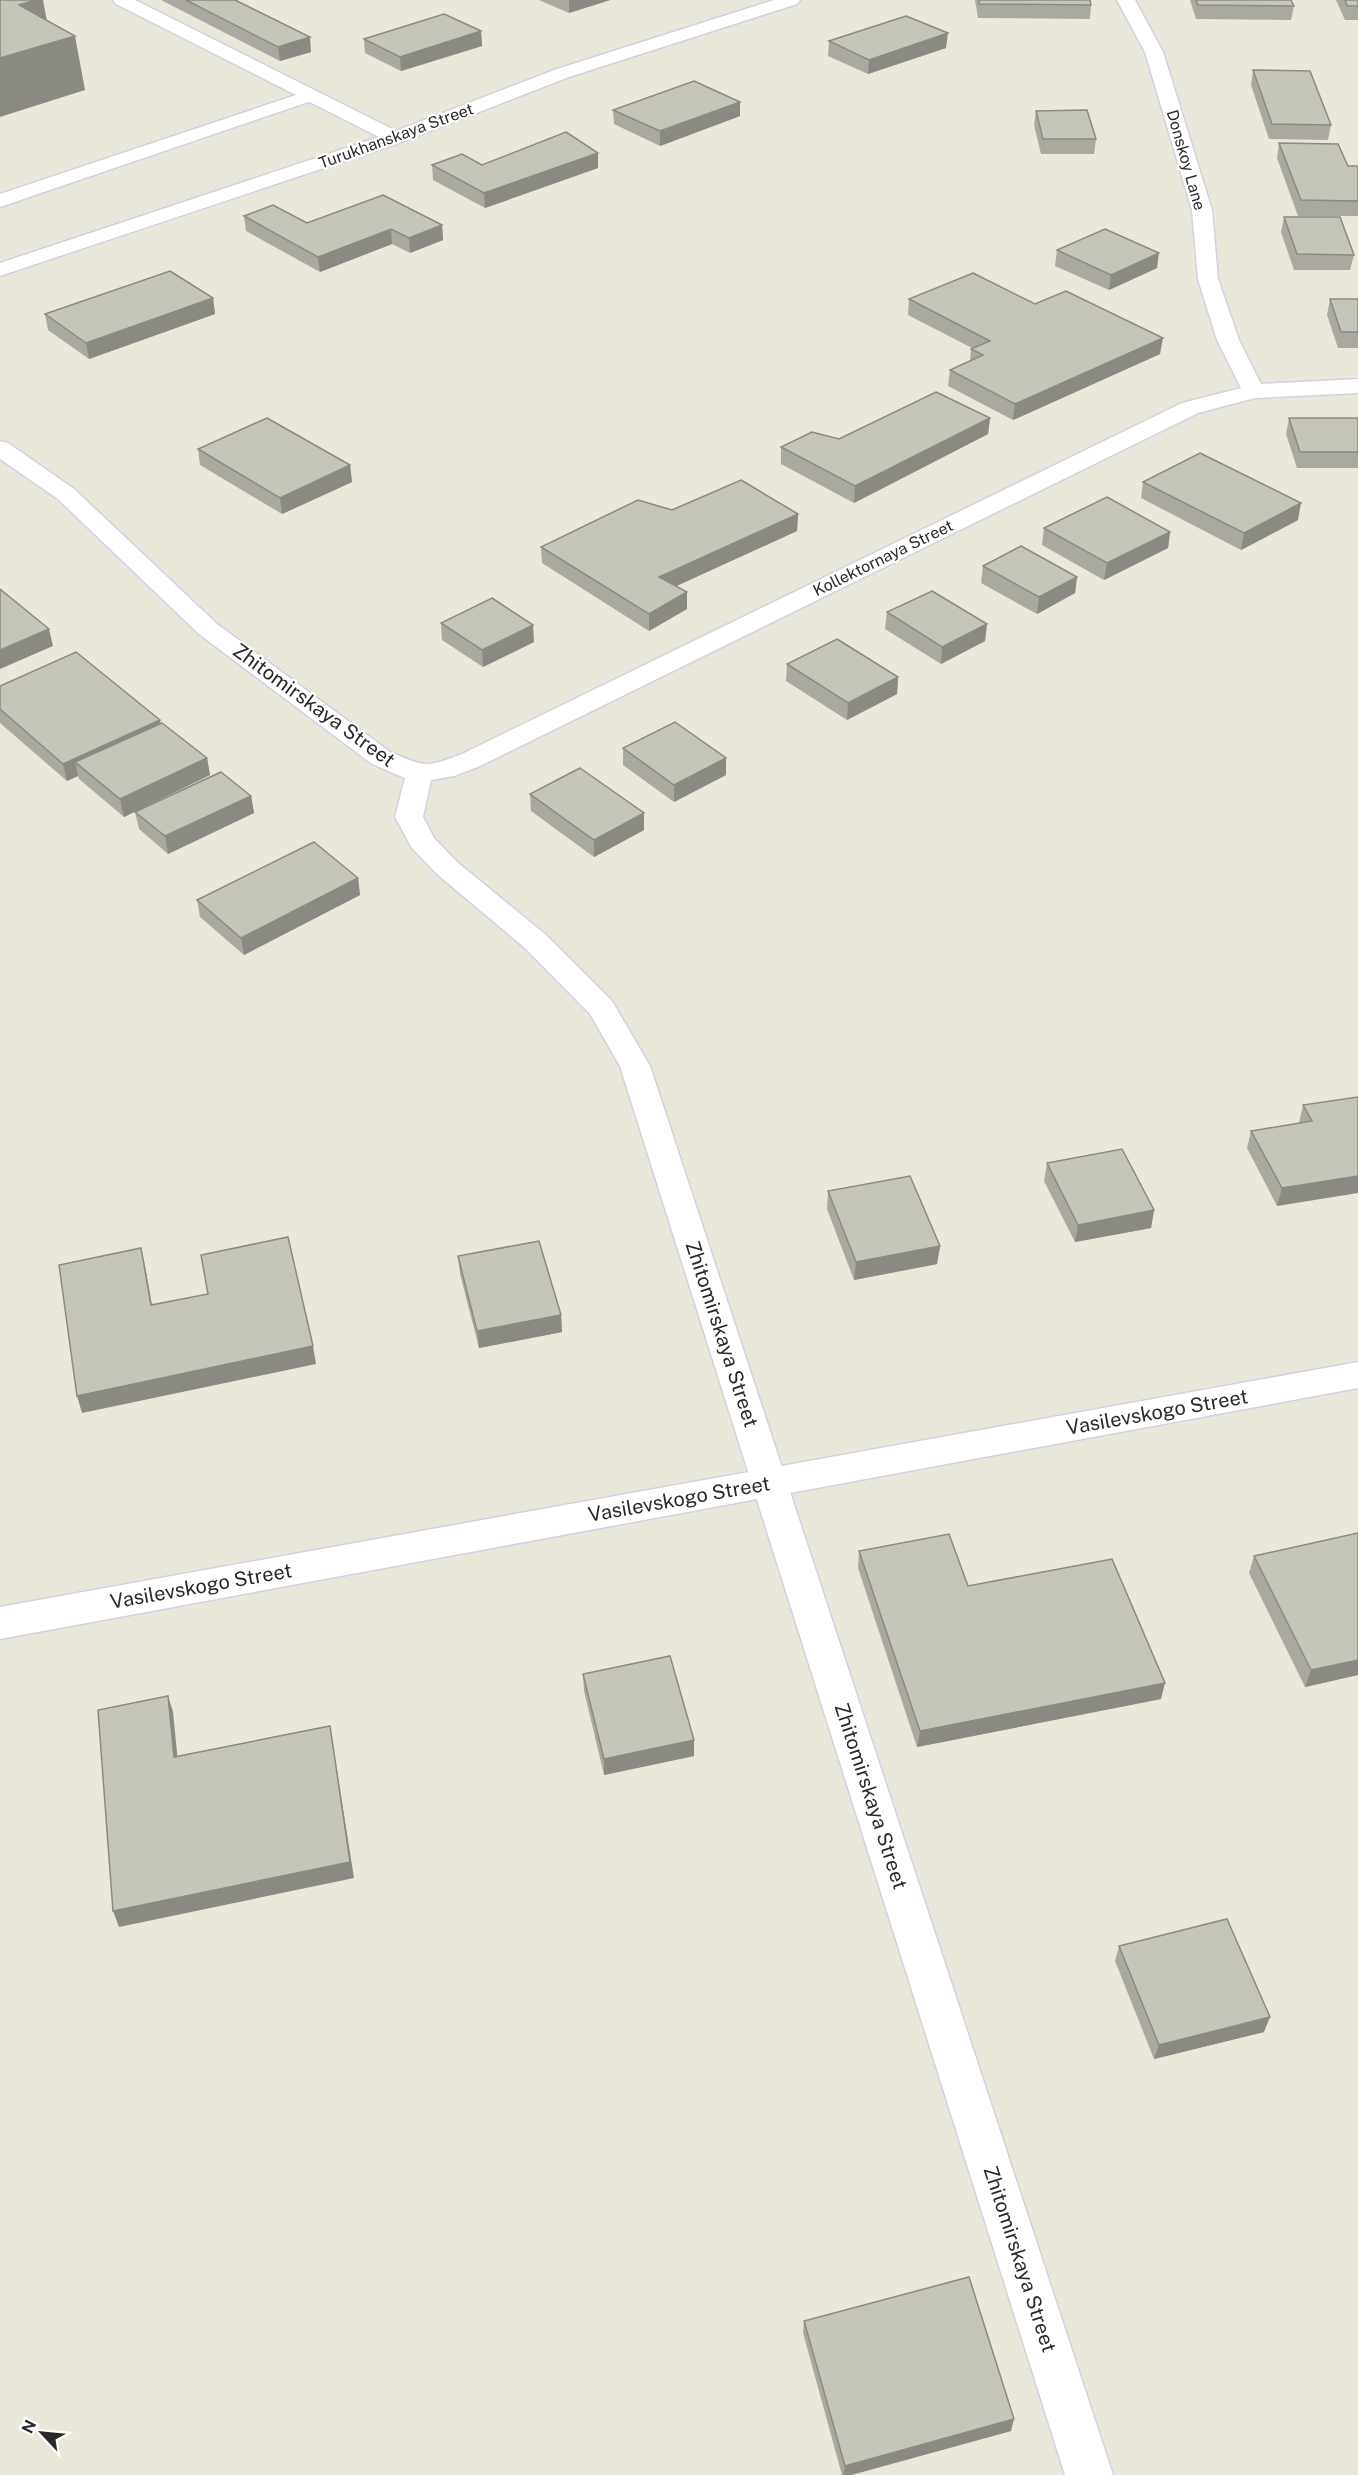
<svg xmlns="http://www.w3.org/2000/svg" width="1358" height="2475" font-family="'Public Sans',sans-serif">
<rect width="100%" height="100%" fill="#eae8db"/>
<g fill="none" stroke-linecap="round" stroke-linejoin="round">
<defs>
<polygon id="lane" points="311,90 317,91 320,95 317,99 0,207 0,194"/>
<g id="street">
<polygon points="113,0 135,0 396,131 557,69 774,0 800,0 797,4 569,77 402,142 0,276 0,263 379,137 116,4"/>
<path d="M1117,0H1135L1163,52L1212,210L1218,279L1239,340L1261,384L1358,379V393L1255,398L1198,413L480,766L454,776L431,780L423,817L434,838L457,862L546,935L612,1001L650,1066L1113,2475H1065L620,1066L590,1014L526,949L437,874L412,848L395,817L405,778L372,764L199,634L58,499L0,459V441L8,443L74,489L217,624L390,752C426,767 425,768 462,754L1182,403L1241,388L1217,340L1198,279L1192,210L1145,52Z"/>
</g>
<polygon id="secondary" points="1358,1362 1358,1388 0,1639 0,1607"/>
</defs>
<use href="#lane" stroke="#d3d1e1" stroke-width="3"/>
<use href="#street" stroke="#d3d1e1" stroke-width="3"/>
<use href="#secondary" stroke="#d3d1e1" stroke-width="3"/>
<use href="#lane" fill="#fff" fill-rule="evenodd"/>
<use href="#street" fill="#fff" fill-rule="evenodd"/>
<use href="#secondary" fill="#fff" fill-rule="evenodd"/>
</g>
<g fill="#aaa9a0">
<polygon points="161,0 235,0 311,52 280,61"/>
<polygon points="539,0 610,0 569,13"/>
<polygon points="975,0 1090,0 1091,5 1090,19 978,18"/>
<polygon points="1190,0 1291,0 1294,6 1291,20 1196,19"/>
<polygon points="1336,0 1358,0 1358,20 1345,20"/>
<polygon points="481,31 482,46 401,71 365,53 364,39"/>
<polygon points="829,41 946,48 868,74 828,56"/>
<polygon points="1253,70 1331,125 1328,140 1269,139 1251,85"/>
<polygon points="740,102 740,116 660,146 614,124 613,110"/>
<polygon points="1036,111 1096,139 1094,154 1041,154 1034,125"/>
<polygon points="1279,143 1348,166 1358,166 1358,216 1298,216 1277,158"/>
<polygon points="432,165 482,165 598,168 485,208 433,180"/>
<polygon points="244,216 307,223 442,225 443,240 410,253 392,244 320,272 246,231"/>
<polygon points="1284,217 1354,255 1350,270 1294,270 1281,232"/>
<polygon points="1057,250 1157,268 1109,290 1055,266"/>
<polygon points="213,298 215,314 89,359 48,330 45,314"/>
<polygon points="909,299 1035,304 1160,354 1013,420 948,386 950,370 970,361 971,349 972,348 908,315"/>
<polygon points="1330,299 1358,299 1358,348 1338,348 1327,315"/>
<polygon points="990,418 988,434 854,503 781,464 781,447"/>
<polygon points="1289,418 1358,418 1358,468 1297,468 1286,434"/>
<polygon points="198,449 350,465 352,482 282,514 200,465"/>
<polygon points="1143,482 1298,520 1241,550 1141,498"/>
<polygon points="672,510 798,514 797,531 676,586 687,592 687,609 649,631 542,563 541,547"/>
<polygon points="1044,528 1170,532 1168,548 1104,580 1042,545"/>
<polygon points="983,566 1077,577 1075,593 1037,614 981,583"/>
<polygon points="887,612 987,624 985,641 941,664 885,629"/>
<polygon points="441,623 534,642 483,667 442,640"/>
<polygon points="787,664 898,677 897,694 847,720 786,681"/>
<polygon points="0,686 161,723 207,758 210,775 124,817 79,779 78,776 67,781 0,723"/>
<polygon points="623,748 726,758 726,775 674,802 623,765"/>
<polygon points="530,794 644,813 644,830 594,857 531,811"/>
<polygon points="251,796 254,813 168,854 139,829 135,812"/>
<polygon points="358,878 360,895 244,955 200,917 197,900"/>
<polygon points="1358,1097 1277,1206 1247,1148 1251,1131 1299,1123 1303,1105"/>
<polygon points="1047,1163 1154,1210 1151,1228 1075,1242 1044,1181"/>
<polygon points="828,1191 940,1246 937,1264 854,1280 827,1209"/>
<polygon points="458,1256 561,1315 562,1332 479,1348 460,1274"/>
<polygon points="859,1551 1161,1699 917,1747 858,1568"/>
<polygon points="1254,1556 1358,1675 1305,1687 1249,1573"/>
<polygon points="583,1674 694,1740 694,1756 604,1775 584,1691"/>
<polygon points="1119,1946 1264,2032 1154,2059 1115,1961"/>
<polygon points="804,2321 1011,2431 851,2475 842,2475 803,2333"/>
</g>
<g fill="#8b8a82">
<polygon points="14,0 43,0 51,43 75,36 85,90 0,117 0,58"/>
<polygon points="569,0 610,0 569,13"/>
<polygon points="481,31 482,46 401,71 400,57"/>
<polygon points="948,33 946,48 868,74 869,60"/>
<polygon points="310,37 311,52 280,61 278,47"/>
<polygon points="740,102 740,116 660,146 660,131"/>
<polygon points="598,153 598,168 485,208 484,193"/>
<polygon points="442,225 443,240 410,253 409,238"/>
<polygon points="391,229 392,244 320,272 318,257"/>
<polygon points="1159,253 1157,268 1109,290 1111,275"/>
<polygon points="213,298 215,314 89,359 86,343"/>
<polygon points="1163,338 1160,354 1013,420 1015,404"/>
<polygon points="990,418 988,434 854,503 855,486"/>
<polygon points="350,465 352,482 282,514 280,498"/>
<polygon points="1301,503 1298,520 1241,550 1244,533"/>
<polygon points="798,514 797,531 659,594 659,577"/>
<polygon points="1170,532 1168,548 1104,580 1107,563"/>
<polygon points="1077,577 1075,593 1037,614 1039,597"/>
<polygon points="687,592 687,609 649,631 649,614"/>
<polygon points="987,624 985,641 941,664 942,647"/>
<polygon points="533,625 534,642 483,667 482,650"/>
<polygon points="49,629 53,646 0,669 0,650"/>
<polygon points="898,677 897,694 847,720 848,703"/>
<polygon points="160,720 164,737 75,762 78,776 67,781 63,764"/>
<polygon points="207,758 210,775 124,817 120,799"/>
<polygon points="726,758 726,775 674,802 674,785"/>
<polygon points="251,796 254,813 168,854 165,836"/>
<polygon points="644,813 644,830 594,857 594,840"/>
<polygon points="358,878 360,895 244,955 241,938"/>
<polygon points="1358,1176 1358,1193 1277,1206 1282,1188"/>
<polygon points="1154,1210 1151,1228 1075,1242 1078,1225"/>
<polygon points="940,1246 937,1264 854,1280 856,1262"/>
<polygon points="141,1248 145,1266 155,1322 151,1305"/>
<polygon points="561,1315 562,1332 479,1348 477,1331"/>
<polygon points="313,1346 316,1364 82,1413 77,1396"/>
<polygon points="1358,1660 1358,1675 1305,1687 1311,1670"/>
<polygon points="1165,1683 1161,1699 917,1747 920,1731"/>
<polygon points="168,1696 173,1712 179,1773 174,1757"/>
<polygon points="330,1726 354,1878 119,1927 113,1911"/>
<polygon points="694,1740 694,1756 604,1775 604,1759"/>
<polygon points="1270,2017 1264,2032 1154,2059 1159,2045"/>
<polygon points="1014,2419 1011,2431 851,2475 843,2475 845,2466"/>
</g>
<g fill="#c6c5ba" stroke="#8b8a82" stroke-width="1.5">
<polygon points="0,0 36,0 19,5 75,36 0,58"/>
<polygon points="186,0 235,0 310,37 278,47"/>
<polygon points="979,0 1090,0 1091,5 979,4"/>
<polygon points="1196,0 1291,0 1294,6 1198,5"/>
<polygon points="1345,0 1358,0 1358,6 1347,6"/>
<polygon points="444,14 481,31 400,57 364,39"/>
<polygon points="906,16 948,33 869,60 829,41"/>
<polygon points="1253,70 1310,71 1331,125 1272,124"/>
<polygon points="694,81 740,102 660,131 613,110"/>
<polygon points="1087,110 1096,139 1043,139 1036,111"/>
<polygon points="566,132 598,153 484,193 432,165 462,154 482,165"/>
<polygon points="1279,143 1338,144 1348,166 1358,166 1358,201 1301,200"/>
<polygon points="383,195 442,225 409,238 391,229 318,257 244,216 273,205 307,223"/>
<polygon points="1284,217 1340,217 1354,255 1297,254"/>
<polygon points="1105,229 1159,253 1111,275 1057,250"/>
<polygon points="170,271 213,298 86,343 45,314"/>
<polygon points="973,273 1035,304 1066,291 1163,338 1015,404 950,370 983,355 971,349 990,341 909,299"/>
<polygon points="1330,299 1358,299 1358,332 1341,332"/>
<polygon points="936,392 990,418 855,486 781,447 812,432 839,439"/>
<polygon points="267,418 350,465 280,498 198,449"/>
<polygon points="1289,418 1358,418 1358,452 1300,452"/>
<polygon points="1200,453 1301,503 1244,533 1143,482"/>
<polygon points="741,480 798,514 659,577 687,592 649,614 541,547 638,500 672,510"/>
<polygon points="1107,497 1170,532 1107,563 1044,528"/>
<polygon points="1021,546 1077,577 1039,597 983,566"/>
<polygon points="0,589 49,629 0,650"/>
<polygon points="932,591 987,624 942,647 887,612"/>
<polygon points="492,598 533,625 482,650 441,623"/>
<polygon points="837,639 898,677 848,703 787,664"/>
<polygon points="76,652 160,720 63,764 0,709 0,686"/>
<polygon points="675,722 726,758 674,785 623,748"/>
<polygon points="162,723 207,758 120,799 75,762"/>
<polygon points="580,768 644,813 594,840 530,794"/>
<polygon points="221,772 251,796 165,836 135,812"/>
<polygon points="314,842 358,878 241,938 197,900"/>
<polygon points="1358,1097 1358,1176 1282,1188 1251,1131 1312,1121 1303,1105"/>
<polygon points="1122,1149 1154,1210 1078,1225 1047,1163"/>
<polygon points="910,1176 940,1246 856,1262 828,1191"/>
<polygon points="288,1237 313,1346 77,1396 59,1265 141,1248 151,1305 208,1294 201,1255"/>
<polygon points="539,1241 561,1315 477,1331 458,1256"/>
<polygon points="1358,1533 1358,1660 1311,1670 1254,1556"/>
<polygon points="949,1534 968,1586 1112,1559 1165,1683 920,1731 859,1551"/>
<polygon points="670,1656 694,1740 604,1759 583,1674"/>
<polygon points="168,1696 174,1757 330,1726 350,1862 113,1911 98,1710"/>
<polygon points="1227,1919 1270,2017 1159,2045 1119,1946"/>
<polygon points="969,2277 1014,2419 845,2466 804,2321"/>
</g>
<g text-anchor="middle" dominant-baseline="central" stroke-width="4.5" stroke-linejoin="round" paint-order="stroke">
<g font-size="16" fill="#292929" stroke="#fff">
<text transform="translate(396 136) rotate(-20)">Turukhanskaya Street</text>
<text transform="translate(1186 160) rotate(74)">Donskoy Lane</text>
<text transform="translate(883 558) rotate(-26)">Kollektornaya Street</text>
</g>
<g font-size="20" fill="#292929" stroke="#fff">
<text transform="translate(314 705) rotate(36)">Zhitomirskaya Street</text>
<text transform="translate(722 1334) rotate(72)">Zhitomirskaya Street</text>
<text transform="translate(1157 1412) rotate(-10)">Vasilevskogo Street</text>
<text transform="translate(679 1499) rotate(-10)">Vasilevskogo Street</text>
<text transform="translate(201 1586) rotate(-10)">Vasilevskogo Street</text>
<text transform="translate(871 1796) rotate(72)">Zhitomirskaya Street</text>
<text transform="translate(1020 2259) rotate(72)">Zhitomirskaya Street</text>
</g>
</g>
<g transform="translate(42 2433) rotate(296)" stroke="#ffffff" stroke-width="4.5" paint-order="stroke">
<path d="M0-4.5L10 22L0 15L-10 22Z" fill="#292929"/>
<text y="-9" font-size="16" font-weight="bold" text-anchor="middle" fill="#292929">N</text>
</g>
</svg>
